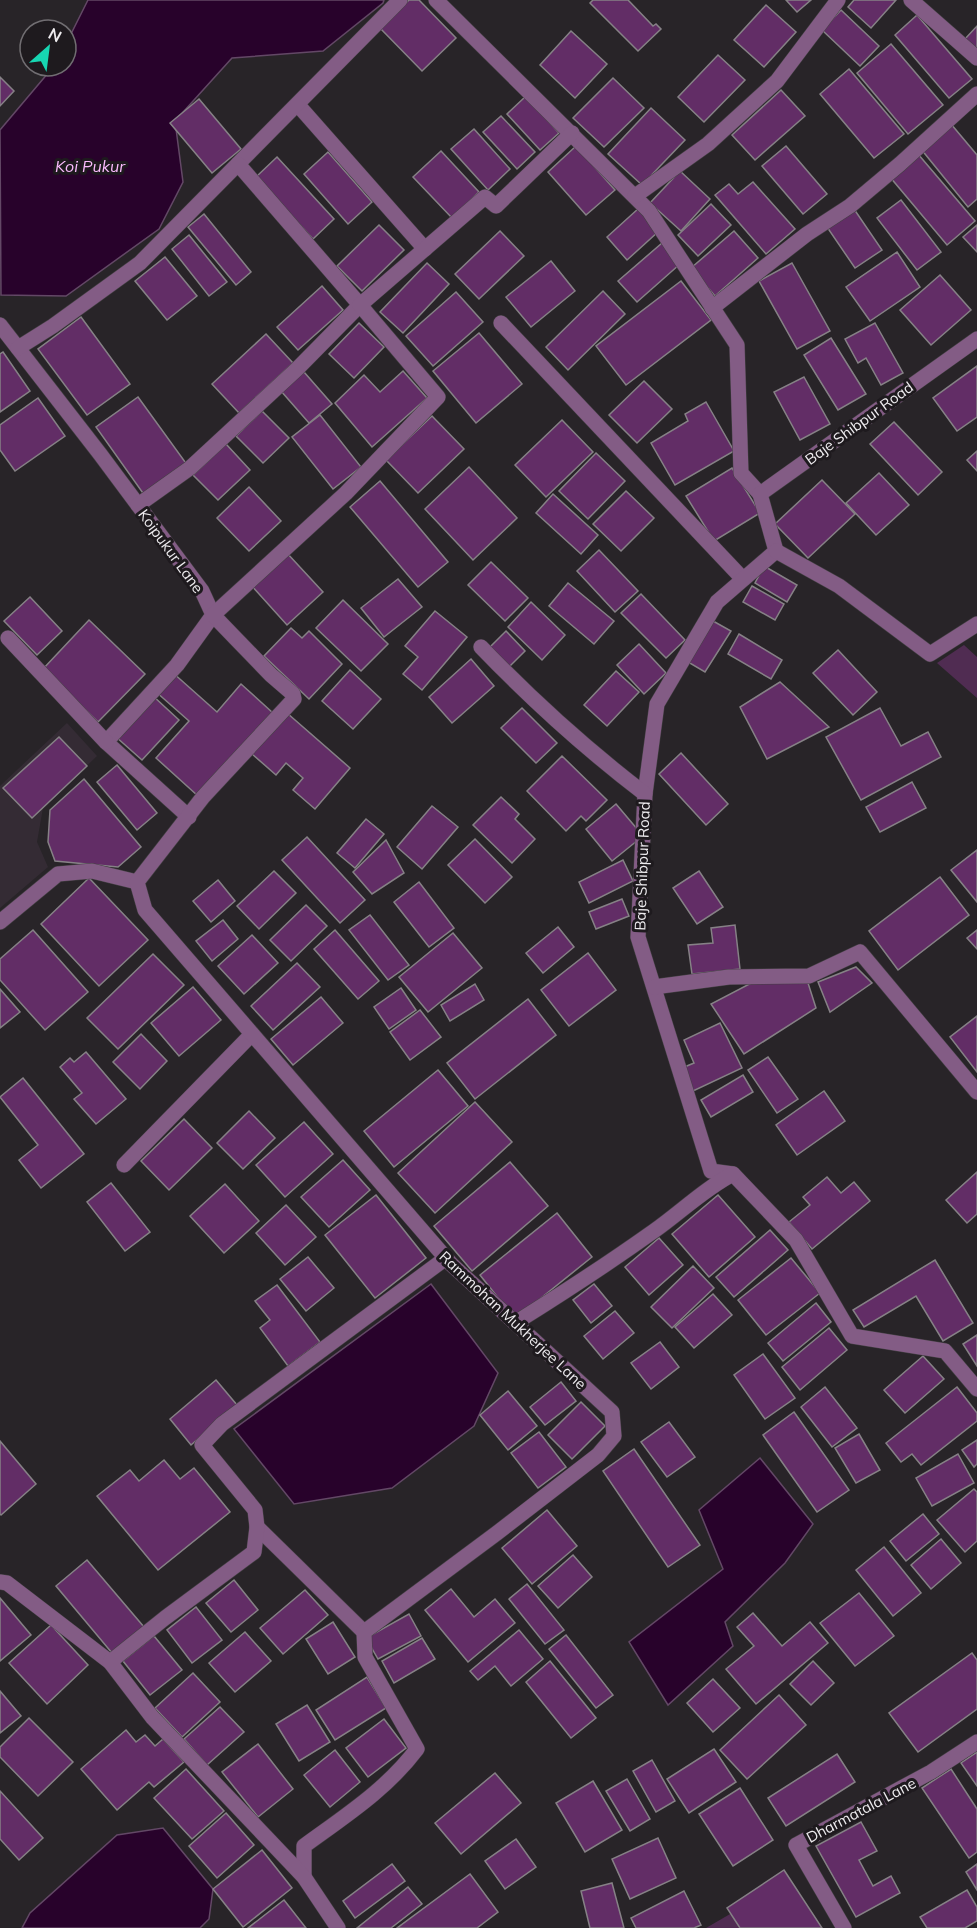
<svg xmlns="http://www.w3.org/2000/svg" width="977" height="1928" font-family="Mulish,sans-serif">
<rect width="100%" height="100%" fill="#282428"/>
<polygon fill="#342b34" points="67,723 97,756 43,808 37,842 48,867 0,908 0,786"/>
<g fill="#502c52">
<polygon points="964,645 977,657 977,698 937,663"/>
<polygon points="737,1910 748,1928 706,1928"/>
</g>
<g fill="#28022b" stroke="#634866" stroke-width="1.5">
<polygon points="88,0 384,0 383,3 323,51 232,58 175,121 183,182 159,229 66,296 1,295 0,130 54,66 66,66 66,44"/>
<polygon points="431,1284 498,1373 474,1426 392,1488 294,1504 234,1429"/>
<polygon points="760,1458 813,1524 785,1563 725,1622 733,1646 668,1705 629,1642 723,1569 699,1510"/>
<polygon points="163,1828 213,1889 209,1919 200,1928 22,1928 30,1913 117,1835"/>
</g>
<g fill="#622d66" stroke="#868186" stroke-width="1.5">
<polygon points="409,0 419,0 456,38 422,71 380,28"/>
<polygon points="593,0 628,0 653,26 656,24 661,29 638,51 590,3"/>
<polygon points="786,0 811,0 797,12"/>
<polygon points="854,0 896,0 871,28 848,7"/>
<polygon points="766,5 796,32 764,67 734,40"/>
<polygon points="841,10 879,46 860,66 822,30"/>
<polygon points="917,15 972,79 949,98 895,35"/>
<polygon points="977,26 977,50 965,39"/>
<polygon points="571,31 607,64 575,98 540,65"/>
<polygon points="891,44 943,105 908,134 857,73"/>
<polygon points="718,55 745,80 704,122 678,97"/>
<polygon points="849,69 904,134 874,158 820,94"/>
<polygon points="0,77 14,91 0,106"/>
<polygon points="613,78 644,108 604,147 573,118"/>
<polygon points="781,90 805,116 755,160 732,135"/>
<polygon points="526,96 559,133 540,150 507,114"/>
<polygon points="199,99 241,149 212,173 170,123"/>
<polygon points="651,108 685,140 642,185 608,154"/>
<polygon points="501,116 535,152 517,169 483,132"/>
<polygon points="951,124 977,155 977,199 968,207 921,149"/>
<polygon points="474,129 510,169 488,190 451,149"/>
<polygon points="576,146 615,190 586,215 548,172"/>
<polygon points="786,146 827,194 803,214 762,166"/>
<polygon points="441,151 479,192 452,218 413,177"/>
<polygon points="328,152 372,202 348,224 304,174"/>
<polygon points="918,154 975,221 947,245 890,177"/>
<polygon points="277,157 334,219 313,239 256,177"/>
<polygon points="680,171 710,199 681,231 650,203"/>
<polygon points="753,182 795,229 766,254 715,195 729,184 738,194"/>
<polygon points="901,200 941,252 917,270 877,218"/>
<polygon points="711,204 731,225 698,256 678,235"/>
<polygon points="639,208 659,231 627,260 607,237"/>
<polygon points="854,209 882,250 855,268 827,227"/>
<polygon points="204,214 251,272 236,285 188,227"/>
<polygon points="379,225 404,250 362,291 337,266"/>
<polygon points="977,225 977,252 963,237"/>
<polygon points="500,231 524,256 479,299 455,274"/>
<polygon points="734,231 758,258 715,296 691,268"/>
<polygon points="189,235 227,282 209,296 172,249"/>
<polygon points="662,243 680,264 637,302 618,281"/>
<polygon points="897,252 920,287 870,321 846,287"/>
<polygon points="165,257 197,296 167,320 135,281"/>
<polygon points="551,261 575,291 531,327 506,297"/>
<polygon points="427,263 449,284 403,333 380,312"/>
<polygon points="792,263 830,331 797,349 759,281"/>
<polygon points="940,275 971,310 931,345 900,310"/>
<polygon points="681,281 711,320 626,385 596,346"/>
<polygon points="322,286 343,310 298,350 277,327"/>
<polygon points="603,291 625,314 568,370 546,347"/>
<polygon points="456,292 483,322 433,366 406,336"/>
<polygon points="81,317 130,384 87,415 38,349"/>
<polygon points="359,323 384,347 354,378 329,354"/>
<polygon points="875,323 903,373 881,385 866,358 858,363 845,339"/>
<polygon points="479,333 522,384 476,423 433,371"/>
<polygon points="266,334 293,363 239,413 212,384"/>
<polygon points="831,338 866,394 838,410 804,355"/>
<polygon points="3,352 30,391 0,412 0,354"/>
<polygon points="977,366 977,417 957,431 933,398"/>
<polygon points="403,371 427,398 372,447 335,403 364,375 380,392"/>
<polygon points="304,372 332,404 309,423 281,391"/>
<polygon points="804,377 830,424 800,440 774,392"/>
<polygon points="644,381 672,409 637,443 609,415"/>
<polygon points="138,397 188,466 145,496 96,427"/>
<polygon points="38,398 65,436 15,471 0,450 0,425"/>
<polygon points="706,402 734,451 675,485 651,443 688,421 685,414"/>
<polygon points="262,411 289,438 263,463 236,436"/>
<polygon points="320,415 361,467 333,489 292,437"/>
<polygon points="432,416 464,449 418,493 386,460"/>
<polygon points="562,420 593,452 546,497 515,465"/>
<polygon points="894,422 942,472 918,495 870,444"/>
<polygon points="226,444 250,470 218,500 193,475"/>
<polygon points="977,451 977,471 967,460"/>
<polygon points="596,453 625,481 588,519 559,491"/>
<polygon points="469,467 517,518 473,560 425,509"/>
<polygon points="732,468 760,513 714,541 686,496"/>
<polygon points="879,473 909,505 876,535 846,503"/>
<polygon points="822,480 855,514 808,558 775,524"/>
<polygon points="380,481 448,562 418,587 350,507"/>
<polygon points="249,487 281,521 249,551 217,518"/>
<polygon points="626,491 654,518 621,551 593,524"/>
<polygon points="553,494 598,535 581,554 536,513"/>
<polygon points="599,550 638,591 615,612 577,571"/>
<polygon points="286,552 323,592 287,625 251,585"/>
<polygon points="491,562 528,598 505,621 468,585"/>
<polygon points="764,566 797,585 787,602 755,583"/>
<polygon points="398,579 422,607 384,637 361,608"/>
<polygon points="568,583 614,621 594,644 549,606"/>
<polygon points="752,586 784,604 775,620 743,602"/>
<polygon points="641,594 685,640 666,658 621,613"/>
<polygon points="30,597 62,631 37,655 4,621"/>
<polygon points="343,600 388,644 361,671 316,628"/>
<polygon points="531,602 565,635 542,660 508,627"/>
<polygon points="435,611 467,637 422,690 403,674 418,657 405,646"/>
<polygon points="89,620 145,674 98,722 43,669"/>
<polygon points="713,621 731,631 705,672 688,662"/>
<polygon points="291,628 302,638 309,631 342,664 309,699 264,656"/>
<polygon points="506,631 525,651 509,667 490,647"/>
<polygon points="739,634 782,660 771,679 728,654"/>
<polygon points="639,644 666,673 644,694 617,665"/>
<polygon points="838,650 877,692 853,715 813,673"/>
<polygon points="471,659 494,686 452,723 429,697"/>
<polygon points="350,670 381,699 353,729 322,701"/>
<polygon points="616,671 639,692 607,726 584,705"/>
<polygon points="172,672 217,712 241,684 273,713 198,796 156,758 189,721 155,691"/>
<polygon points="780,682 829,727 767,759 740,707"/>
<polygon points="152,695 179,720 142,760 115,736"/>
<polygon points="522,708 557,743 536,763 501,728"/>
<polygon points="880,708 901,746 928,732 941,757 861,800 826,737"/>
<polygon points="287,713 350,768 315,809 293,790 303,778 286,763 276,775 251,753"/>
<polygon points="59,737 87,766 32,818 3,788"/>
<polygon points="681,753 728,804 706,825 659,774"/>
<polygon points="562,756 607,800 586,821 581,816 566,831 527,791"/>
<polygon points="117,765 157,813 137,830 97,782"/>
<polygon points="84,779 141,847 118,867 55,861 48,842 50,810"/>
<polygon points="912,782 926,808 880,832 866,807"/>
<polygon points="501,797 519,814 515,819 535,839 512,863 473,825"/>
<polygon points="616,804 643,836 612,861 586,829"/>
<polygon points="432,806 458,827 422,869 397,847"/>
<polygon points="366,819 384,834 355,868 337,853"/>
<polygon points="307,837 365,900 340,923 282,860"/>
<polygon points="475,839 512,877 485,903 448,865"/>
<polygon points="386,840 404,873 372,894 353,872"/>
<polygon points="977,850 977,902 951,870"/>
<polygon points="623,860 633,881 589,903 579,882"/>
<polygon points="274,871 296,893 259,929 237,906"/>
<polygon points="699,871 723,907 697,924 673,888"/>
<polygon points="940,877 969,915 898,970 869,931"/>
<polygon points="89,878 148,940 99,986 41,924"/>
<polygon points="218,880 235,901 211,922 193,901"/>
<polygon points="419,882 454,928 429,947 394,902"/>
<polygon points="622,899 629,916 596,929 589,912"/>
<polygon points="306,905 327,926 291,961 270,940"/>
<polygon points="370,915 409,965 388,980 349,930"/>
<polygon points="223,920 238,939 212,961 196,941"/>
<polygon points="735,925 740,969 692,974 688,945 713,943 711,928"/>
<polygon points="558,927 574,947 543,973 526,953"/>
<polygon points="33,930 88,992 45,1030 0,980 0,959"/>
<polygon points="335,930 379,981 358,999 314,949"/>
<polygon points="977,930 977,949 967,938"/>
<polygon points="453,933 482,968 428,1012 399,977"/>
<polygon points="252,935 278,963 244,994 218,966"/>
<polygon points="588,953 616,990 569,1026 541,990"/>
<polygon points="153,954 184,985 118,1049 87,1018"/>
<polygon points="297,963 320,987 273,1030 251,1006"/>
<polygon points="856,967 872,983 830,1012 818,982"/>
<polygon points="757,980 808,983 816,1008 744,1054 711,1004"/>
<polygon points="475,984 484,1000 450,1021 441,1005"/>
<polygon points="193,987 221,1020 179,1056 151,1023"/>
<polygon points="401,988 416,1010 389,1029 374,1007"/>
<polygon points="0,989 20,1012 0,1028"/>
<polygon points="321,997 343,1023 293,1065 271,1039"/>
<polygon points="528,999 556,1035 475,1099 447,1063"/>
<polygon points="420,1010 441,1037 410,1060 390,1032"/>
<polygon points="977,1016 977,1072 950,1037"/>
<polygon points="720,1023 742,1068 693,1091 682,1068 694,1063 684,1040"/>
<polygon points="141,1034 167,1061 140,1089 113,1062"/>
<polygon points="86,1052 126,1099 96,1124 74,1099 82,1093 60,1067 70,1058 74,1062"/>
<polygon points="768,1057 798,1099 777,1113 748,1070"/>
<polygon points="438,1070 468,1106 394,1167 364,1131"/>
<polygon points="743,1075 753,1092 711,1117 701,1100"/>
<polygon points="23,1078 84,1154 41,1188 19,1160 38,1145 0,1097"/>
<polygon points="824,1091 845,1121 797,1155 776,1125"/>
<polygon points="475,1102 512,1142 435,1213 398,1173"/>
<polygon points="249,1111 275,1138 243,1169 217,1143"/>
<polygon points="184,1119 212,1148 169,1190 141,1161"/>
<polygon points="304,1122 333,1154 285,1197 256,1165"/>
<polygon points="343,1160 370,1190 329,1227 301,1197"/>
<polygon points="510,1162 548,1206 472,1271 434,1226"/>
<polygon points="977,1172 977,1214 967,1223 946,1200"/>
<polygon points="827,1177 841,1193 854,1182 870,1201 812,1249 789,1222 810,1205 803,1197"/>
<polygon points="111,1183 150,1232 125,1251 87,1202"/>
<polygon points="225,1184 259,1221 224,1253 190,1216"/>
<polygon points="376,1195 426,1258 375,1298 325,1235"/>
<polygon points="718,1195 755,1237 709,1277 672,1234"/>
<polygon points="286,1205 316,1237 285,1265 256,1233"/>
<polygon points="557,1213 592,1257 515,1319 480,1275"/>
<polygon points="770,1230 788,1250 734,1297 716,1277"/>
<polygon points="659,1238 683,1265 649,1295 625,1267"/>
<polygon points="308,1257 334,1288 306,1311 280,1279"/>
<polygon points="791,1258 820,1293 766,1335 738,1300"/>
<polygon points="935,1260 973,1323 943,1341 916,1296 864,1327 853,1310"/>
<polygon points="693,1266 714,1288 672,1328 651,1307"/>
<polygon points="594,1284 612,1306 591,1323 573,1300"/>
<polygon points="277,1285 320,1342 288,1366 260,1328 270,1320 255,1301"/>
<polygon points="713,1294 732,1315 694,1348 675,1327"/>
<polygon points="816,1303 831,1322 783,1361 768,1343"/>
<polygon points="615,1311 634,1333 603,1359 584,1336"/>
<polygon points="829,1328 847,1350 800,1390 782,1367"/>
<polygon points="977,1335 977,1366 963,1344"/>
<polygon points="660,1342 679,1367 651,1389 631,1363"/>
<polygon points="763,1354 795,1398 765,1419 734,1375"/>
<polygon points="923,1356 944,1379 905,1413 884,1390"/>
<polygon points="216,1380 237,1405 191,1445 170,1419"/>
<polygon points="561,1382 576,1401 545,1425 530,1407"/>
<polygon points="825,1387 857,1428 832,1447 801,1407"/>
<polygon points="957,1387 977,1413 977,1421 921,1465 912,1454 901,1462 886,1443"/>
<polygon points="508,1391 537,1426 508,1450 480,1415"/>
<polygon points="581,1402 605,1426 572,1459 548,1435"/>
<polygon points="794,1412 849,1490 817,1512 763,1435"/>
<polygon points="669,1422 695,1457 667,1477 641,1442"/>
<polygon points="539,1432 566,1467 538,1488 511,1453"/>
<polygon points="859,1434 880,1470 856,1483 835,1448"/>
<polygon points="977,1440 977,1464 974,1467 962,1450"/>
<polygon points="0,1441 36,1484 1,1515 0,1514"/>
<polygon points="634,1449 700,1545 668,1567 603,1471"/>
<polygon points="958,1454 974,1483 932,1506 916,1478"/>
<polygon points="164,1460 180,1479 194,1468 230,1512 158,1570 97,1496 130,1470 139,1481"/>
<polygon points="974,1489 977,1492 977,1541 965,1552 937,1520"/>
<polygon points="547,1510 577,1546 532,1584 502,1548"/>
<polygon points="923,1514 939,1534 906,1561 890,1541"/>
<polygon points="941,1539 961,1563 931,1589 911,1565"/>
<polygon points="884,1547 921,1593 893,1616 856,1570"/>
<polygon points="573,1555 592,1577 558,1608 538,1586"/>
<polygon points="87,1560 144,1627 112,1653 56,1586"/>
<polygon points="234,1580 258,1610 231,1632 206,1603"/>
<polygon points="527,1584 564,1630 545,1644 509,1599"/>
<polygon points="451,1589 474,1617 495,1599 515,1623 468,1662 425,1610"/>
<polygon points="305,1590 328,1615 283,1654 260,1628"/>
<polygon points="859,1593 894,1636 855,1666 820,1623"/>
<polygon points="0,1598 31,1635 0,1661"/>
<polygon points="196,1607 222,1640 192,1663 167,1630"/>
<polygon points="753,1613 782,1646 810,1622 828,1643 756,1704 726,1669 754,1646 737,1627"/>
<polygon points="409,1614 421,1636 378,1659 366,1638"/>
<polygon points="333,1622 355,1657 328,1674 306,1639"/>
<polygon points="51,1625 88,1665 47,1704 9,1663"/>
<polygon points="519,1630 543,1659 511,1686 495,1666 478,1680 470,1671"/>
<polygon points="245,1632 271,1661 235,1692 209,1663"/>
<polygon points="566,1635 613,1695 596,1708 549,1649"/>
<polygon points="154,1636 182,1670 150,1695 123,1661"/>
<polygon points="422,1638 435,1659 394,1683 382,1661"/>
<polygon points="972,1653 977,1660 977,1709 918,1752 889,1713"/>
<polygon points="550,1661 596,1718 571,1738 526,1682"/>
<polygon points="813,1661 834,1683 811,1705 790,1684"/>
<polygon points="193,1673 220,1702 182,1737 155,1708"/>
<polygon points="367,1677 386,1708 335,1740 316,1710"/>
<polygon points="713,1679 740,1708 713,1732 687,1703"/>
<polygon points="0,1691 21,1716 0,1733"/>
<polygon points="779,1695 806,1725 747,1779 720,1750"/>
<polygon points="307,1705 330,1742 299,1761 276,1724"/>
<polygon points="220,1707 244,1732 207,1765 184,1739"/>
<polygon points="29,1718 73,1762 38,1796 0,1757 0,1747"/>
<polygon points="384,1719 406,1748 368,1777 346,1748"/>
<polygon points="126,1730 136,1742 145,1735 155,1746 163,1739 184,1762 154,1787 149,1782 117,1810 81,1769"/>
<polygon points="258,1744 293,1789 258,1817 222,1772"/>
<polygon points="714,1749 736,1782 689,1813 667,1779"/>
<polygon points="335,1750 360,1782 330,1807 304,1775"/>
<polygon points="977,1752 977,1786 961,1763"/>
<polygon points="837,1754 855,1782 786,1826 768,1798"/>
<polygon points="652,1760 675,1801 656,1812 633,1771"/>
<polygon points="186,1769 224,1811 192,1839 154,1798"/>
<polygon points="951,1769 977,1809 977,1852 969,1858 922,1788"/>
<polygon points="495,1773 521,1803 461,1854 435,1823"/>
<polygon points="627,1779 650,1819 630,1831 606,1791"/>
<polygon points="593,1781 622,1830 585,1852 556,1803"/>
<polygon points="740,1788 773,1840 733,1866 699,1814"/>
<polygon points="0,1791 43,1838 19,1860 0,1839"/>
<polygon points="226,1813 254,1845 217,1878 189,1846"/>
<polygon points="861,1822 877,1851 859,1860 873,1886 891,1876 900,1893 856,1917 816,1846"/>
<polygon points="658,1838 676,1878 630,1899 612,1859"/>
<polygon points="516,1839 536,1867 505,1889 485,1861"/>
<polygon points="262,1850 292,1888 243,1927 213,1889"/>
<polygon points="392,1864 405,1881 355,1918 343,1901"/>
<polygon points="977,1864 977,1890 966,1872"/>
<polygon points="784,1870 822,1928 740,1928 727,1908"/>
<polygon points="470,1874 498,1912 477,1928 397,1928"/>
<polygon points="612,1883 624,1928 590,1928 581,1891"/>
<polygon points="408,1887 422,1904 391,1928 357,1928"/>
<polygon points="967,1890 977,1907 977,1921 965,1928 927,1928 920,1917"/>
<polygon points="684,1891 701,1925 694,1928 636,1928 631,1918"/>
<polygon points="284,1900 306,1928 248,1928"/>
</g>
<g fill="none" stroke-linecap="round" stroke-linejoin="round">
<defs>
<g id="street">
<polyline points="436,0 649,211 737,345 741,473 760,494"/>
<polyline points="911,0 977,58"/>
<polyline points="298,105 425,249"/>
<polyline points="635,196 708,144 777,81 838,0"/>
<polyline points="712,308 807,234 850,206 900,164 977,94"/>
<polyline points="501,323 743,579"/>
<polyline points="0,325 100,454 202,591 213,615 177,665 106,742 189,817"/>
<polyline points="977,339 760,494 776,551 717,602 657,704 645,794 638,937 711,1171 733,1174 796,1240 852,1336 945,1351 977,1389"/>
<polyline points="18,348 53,326 140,263 400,0"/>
<polyline points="138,505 190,468 296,370 360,305 238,164"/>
<polyline points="776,551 839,586 930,654 977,624"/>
<polyline points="8,638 106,742"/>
<path d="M481,647C532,700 586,749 645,794"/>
<polyline points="0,922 58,874 92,871 137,882"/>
<polyline points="654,987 729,977 809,976 860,952 977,1092"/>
<polyline points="124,1165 252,1034"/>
<path d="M515,1323C563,1293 609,1263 654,1231C681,1212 704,1189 733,1174"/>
<polyline points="257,1527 364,1632"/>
<polyline points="0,1582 7,1583 110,1662"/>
<path d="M304,1877V1846C345,1816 386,1790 417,1749L365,1657L364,1632L497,1533L598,1455L614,1436L612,1412L451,1264L145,910L137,882L203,797L294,699L293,694L271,675L213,615L346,493L438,397L360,305L485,197L496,206L572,133"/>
<polyline points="338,1928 304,1877 152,1717 110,1662 165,1618 254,1552 257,1527 255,1510 202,1445 222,1424 446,1258"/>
<polyline points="844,1928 796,1845 931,1772 977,1742"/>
</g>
</defs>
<use href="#street" stroke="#444044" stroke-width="16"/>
<use href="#street" stroke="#835c85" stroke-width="15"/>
</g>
<g text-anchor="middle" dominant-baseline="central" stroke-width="6" stroke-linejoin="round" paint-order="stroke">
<g font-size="15" fill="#eeecef" stroke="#1e1a1e">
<text transform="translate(859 423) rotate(-36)">Baje Shibpur Road</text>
<text transform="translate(171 551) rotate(54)">Koipukur Lane</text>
<text transform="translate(642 866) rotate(-88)">Baje Shibpur Road</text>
<text transform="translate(513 1320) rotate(43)">Rammohan Mukherjee Lane</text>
<text transform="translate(861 1810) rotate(-28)">Dharmatala Lane</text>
</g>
<g font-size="16" font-style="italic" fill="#fbbbfe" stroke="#1e1a1e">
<text x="90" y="166">Koi Pukur</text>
</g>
</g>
<g transform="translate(48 48) rotate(28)"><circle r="28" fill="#1e1a1e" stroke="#716e72" stroke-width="1.5"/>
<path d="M0-4.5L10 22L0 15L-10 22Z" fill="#17d5b2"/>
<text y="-9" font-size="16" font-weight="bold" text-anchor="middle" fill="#eeecef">N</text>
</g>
</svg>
